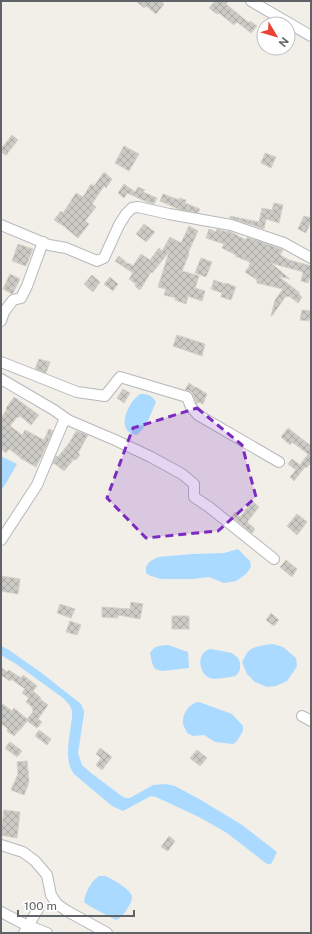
<svg xmlns="http://www.w3.org/2000/svg" width="312" height="934" font-family="'Public Sans',sans-serif">
<defs>
<pattern id="building-cross-hatch" width="8" height="8" patternUnits="userSpaceOnUse"><rect width="8" height="8" fill="#cccac5"/><path d="M0 0l8 8M0 8l8-8" fill="none" stroke="#a9a8a4"/></pattern>
</defs>
<rect width="100%" height="100%" fill="#f1efe8"/>
<g fill="#aadaff">
<path d="M140,394C148,394 152,395 156,402C151,413 147,427 137,435C114,432 128,402 140,394Z"/>
<polygon points="3,457 17,464 5,485 1,490 1,458"/>
<polygon points="238,549 250,561 251,567 246,574 236,581 224,583 209,577 193,579 161,579 151,576 146,573 146,567 149,562 158,557 192,554 224,553"/>
<path d="M273,644L283,647L296,658L297,666L294,671L287,681L276,686L267,687L255,682L247,674L242,662C244,660 245,655 247,653C252,646 265,645 273,644Z"/>
<path d="M168,645L188,652L189,668L162,671L155,669L152,663L150,653C155,645 159,646 168,645Z"/>
<path d="M1,646L9,650L43,674L81,704L84,711V714L78,753L82,765L91,773L123,797L126,798H130L153,785L166,784L175,786L201,800L242,825L277,852L271,864H267L227,833L199,817L156,797L152,796L149,797L123,811L112,806L74,774C64,761 69,740 71,724C72,719 73,713 71,708C70,705 66,701 63,698L16,664L1,655Z"/>
<path d="M211,649L232,653L238,658L240,663V670L236,676C230,677 216,680 210,678C198,674 196,651 211,649Z"/>
<path d="M199,702L232,714L243,726V731L237,741L233,744L215,742L204,735L193,736L187,733C186,730 184,727 183,724C182,714 189,703 199,702Z"/>
<path d="M99,876C101,876 103,876 105,876C111,878 132,890 132,897C132,901 129,906 127,909C124,914 121,918 116,920L91,907L84,902C85,893 91,881 99,876Z"/>
</g>
<g fill="url(#building-cross-hatch)" stroke="#d6d1c6">
<polygon points="136,1 161,1 164,4 156,14 146,6 144,8"/>
<polygon points="215,1 228,1 226,4 249,23 250,21 257,26 251,33 237,22 234,25 219,13 217,14 209,8"/>
<polygon points="12,135 18,140 6,155 1,152 1,149"/>
<polygon points="124,146 139,154 129,171 115,163"/>
<polygon points="265,153 276,157 271,168 261,163"/>
<polygon points="104,172 112,179 106,188 104,186 92,204 96,207 85,221 89,224 78,238 61,224 60,224 54,220 61,211 63,213 76,193 83,197 91,184 94,186"/>
<polygon points="124,184 135,192 138,187 145,190 143,192 157,198 154,204 147,202 127,193 124,198 118,193"/>
<polygon points="163,194 179,200 179,198 186,200 185,203 200,209 198,213 181,210 160,201"/>
<polygon points="274,203 283,205 279,223 266,219 264,229 230,218 230,216 259,222 262,208 272,210"/>
<polygon points="304,216 311,218 311,221 306,233 298,229"/>
<polygon points="144,224 155,232 146,242 136,234"/>
<polygon points="189,226 198,231 188,253 189,254 182,271 199,276 195,288 205,291 202,301 188,296 186,304 175,300 176,298 164,295 166,289 158,287 169,252 152,273 151,272 140,290 135,286 136,284 129,279 133,273 115,261 119,256 128,264 129,263 133,266 141,254 150,260 159,248 162,251 170,237 181,243"/>
<polygon points="209,229 216,232 217,229 227,232 227,231 229,231 246,240 247,237 281,249 283,250 280,255 289,260 311,266 311,272 308,283 301,281 303,272 271,263 290,279 278,276 300,293 298,293 302,297 298,303 289,296 288,297 286,296 272,316 271,316 275,300 283,289 257,283 257,280 245,272 250,265 249,265 250,262 235,256 236,255 222,248 224,244 206,238"/>
<polygon points="18,244 33,249 26,266 12,261"/>
<polygon points="201,258 212,262 206,277 195,273"/>
<polygon points="10,274 20,279 13,293 12,294 3,289"/>
<polygon points="92,275 100,282 93,292 84,284"/>
<polygon points="110,277 118,284 113,291 104,284"/>
<polygon points="214,280 225,284 226,283 236,287 231,300 221,297 222,293 211,289"/>
<polygon points="302,310 311,311 309,321 300,320"/>
<polygon points="177,335 205,344 202,356 173,346"/>
<polygon points="39,359 50,362 46,373 35,369"/>
<polygon points="189,383 196,388 196,387 207,394 203,404 198,402 197,404 192,392 185,390"/>
<polygon points="123,389 130,393 124,403 117,398"/>
<polygon points="14,397 39,415 31,425 20,416 18,418 17,417 10,426 22,435 25,430 44,440 49,429 53,431 41,457 36,467 20,458 20,457 9,449 6,453 1,449 1,418 7,409 6,408"/>
<polygon points="288,428 311,446 311,463 306,468 305,467 294,481 290,477 296,470 288,464 292,459 300,465 308,454 292,442 290,445 281,437"/>
<polygon points="76,431 88,435 78,453 80,455 76,460 74,459 64,471 54,463 52,465 56,456 58,457 70,442"/>
<polygon points="252,501 259,507 247,522 255,529 252,533 232,517 235,512 240,517"/>
<polygon points="297,514 307,522 297,535 287,526"/>
<polygon points="286,560 297,569 292,577 280,567"/>
<polygon points="1,576 20,579 18,594 1,591"/>
<polygon points="131,602 143,604 140,619 118,615 118,618 102,617 102,607 130,609"/>
<polygon points="60,604 75,609 71,618 57,613"/>
<polygon points="271,613 279,620 274,626 266,620"/>
<rect x="172" y="616" width="17" height="13"/>
<polygon points="70,621 81,625 77,635 66,632"/>
<polygon points="1,667 7,672 9,670 21,678 23,675 37,686 33,691 41,698 40,699 48,705 38,719 42,722 37,728 27,721 20,730 19,730 14,736 7,731 8,729 1,723 1,703 12,711 14,708 27,719 33,712 32,707 26,702 29,698 22,693 25,689 11,679 10,681 1,675"/>
<polygon points="39,730 51,739 47,745 35,736"/>
<polygon points="10,742 22,751 17,757 5,748"/>
<polygon points="100,748 112,757 102,770 96,765 101,758 96,754"/>
<polygon points="197,750 207,758 200,766 190,758"/>
<polygon points="27,761 29,782 24,795 11,790 18,774 17,762"/>
<polygon points="4,810 20,812 17,838 1,835"/>
<polygon points="169,836 175,841 168,851 161,847"/>
</g>
<g fill="none" stroke-linecap="round" stroke-linejoin="round">
<defs>
<g id="minor">
<polyline points="251,1 311,36"/>
<polyline points="1,225 49,245 66,248 97,261 104,258 119,225 126,214 132,208 138,207 169,214 231,225 284,243 311,258"/>
<polyline points="1,321 4,312 13,300 21,298 27,286 43,242"/>
<polyline points="1,362 77,392 105,396 120,377 187,397 191,407 198,415 279,462"/>
<polyline points="1,379 54,410 68,420 115,440 151,457 182,474 194,484 194,497 209,507 274,559"/>
<polyline points="1,540 37,485 65,418"/>
<polyline points="302,716 311,721"/>
<polyline points="1,845 23,852 35,861 47,875 51,895 57,904 67,911 107,933"/>
<polyline points="1,912 24,924 47,933"/>
<polyline points="24,933 38,909"/>
</g>
</defs>
<use href="#minor" stroke="#b5b8bc" stroke-width="12"/>
<use href="#minor" stroke="#fff" stroke-width="10"/>
</g>
<path fill="#7b2cbf" fill-opacity="0.2" stroke="#7b2cbf" stroke-width="3" stroke-dasharray="8 5" stroke-linejoin="round" d="M197,408L242,445L256,497L218,531L146,538L107,498L133,428Z"/>
<rect width="312" height="934" fill="none" stroke="#5f6368" stroke-width="4"/>
<g transform="translate(276 36) rotate(128)"><circle r="19" fill="#ffffff" stroke="#bfc1c3"/>
<path d="M0-3L7 15L0 10L-7 15Z" fill="#ea4335"/>
<text y="-6" font-size="11" font-weight="bold" text-anchor="middle" fill="#5f6368">N</text>
</g>
<path d="M18 910v6h116v-6" fill="none" stroke="#5f6368" stroke-width="2"/>
<text x="24" y="910" font-size="12" fill="#5f6368" stroke="#ffffff" stroke-width="3" paint-order="stroke">100 m</text>
</svg>
